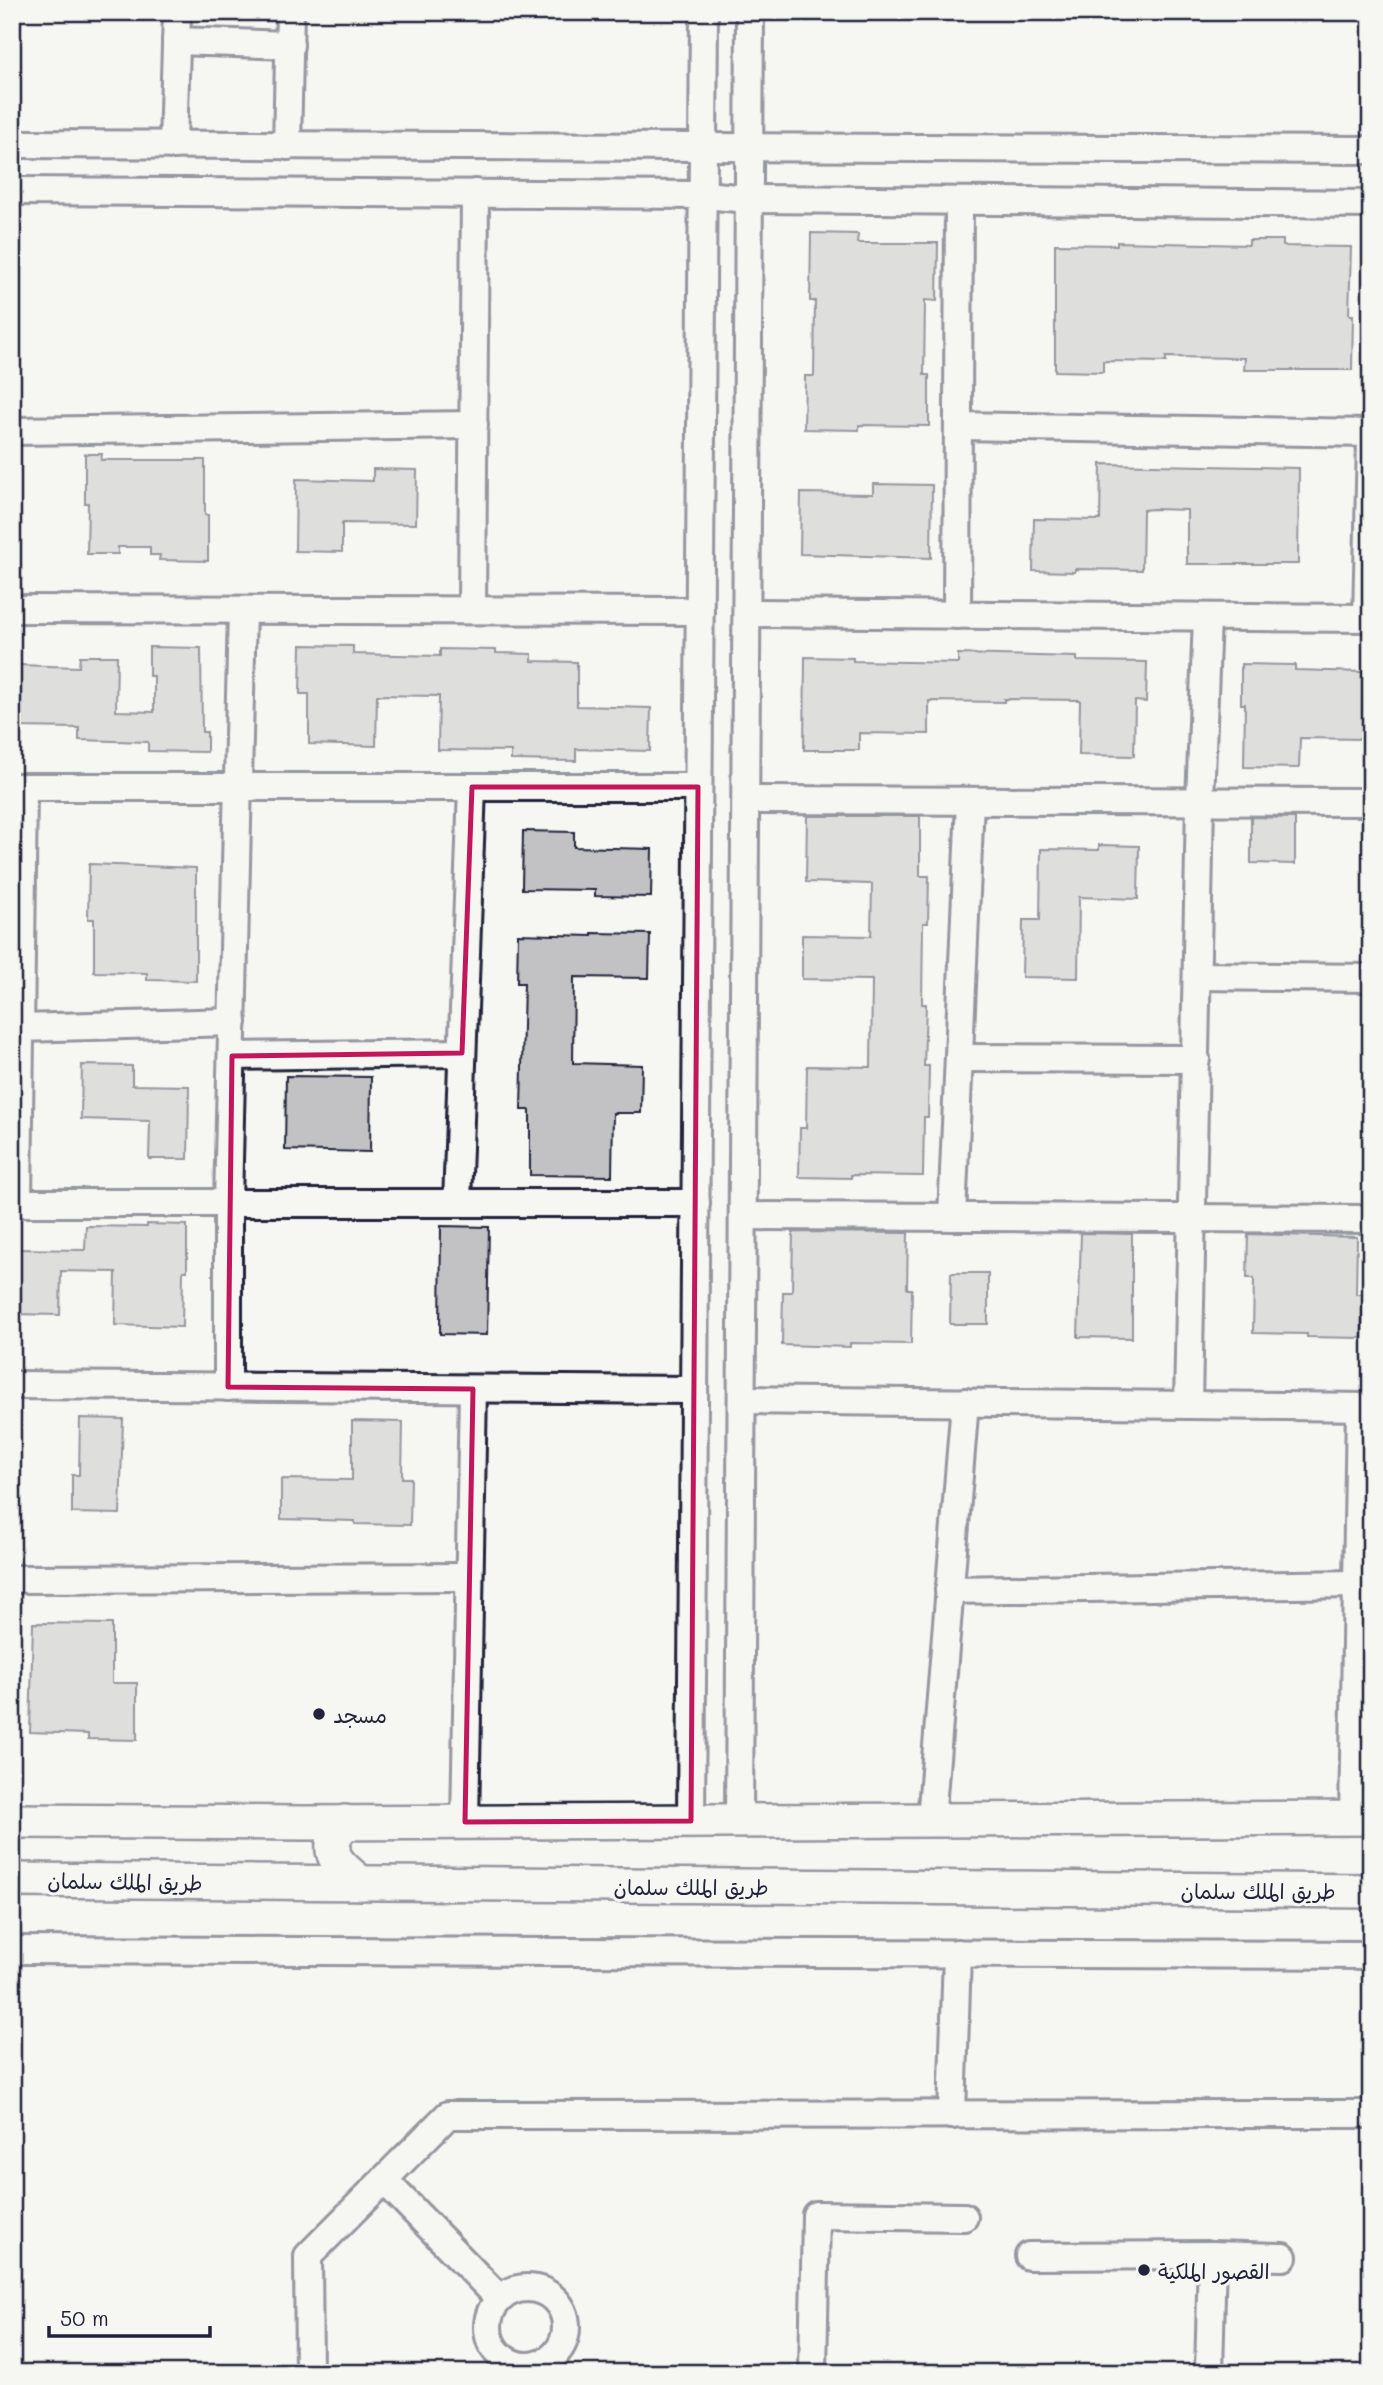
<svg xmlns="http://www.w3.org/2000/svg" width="1383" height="2385" font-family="Mali,'Playpen Sans Arabic',sans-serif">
<rect width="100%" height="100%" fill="#f6f6f2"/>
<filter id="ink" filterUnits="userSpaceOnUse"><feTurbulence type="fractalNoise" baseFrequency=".0143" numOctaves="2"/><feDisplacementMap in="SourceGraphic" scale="14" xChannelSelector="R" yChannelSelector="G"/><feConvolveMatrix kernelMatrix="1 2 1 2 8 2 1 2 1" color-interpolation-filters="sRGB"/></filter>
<g filter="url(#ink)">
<g fill="#c2c2c4" stroke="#22223b" stroke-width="2">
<polygon points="811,233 858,234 857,243 938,243 937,301 925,300 924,375 929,375 929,426 859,425 859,430 804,429 805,376 814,376 815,301 810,301"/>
<polygon points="1249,240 1283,240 1283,246 1351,247 1349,315 1353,315 1352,370 1244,370 1245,358 1166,357 1166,362 1103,361 1103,372 1055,371 1055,244 1117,245 1117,242 1249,245"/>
<polygon points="85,454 102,454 101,460 205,460 205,515 208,515 208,561 159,560 160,555 150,555 150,547 118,547 118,554 87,554 88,503 85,503"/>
<polygon points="1101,464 1299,468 1298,564 1187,564 1187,510 1153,509 1143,510 1142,570 1075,569 1075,572 1033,571 1034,519 1100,520"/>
<polygon points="373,469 417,470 416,524 342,523 342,552 295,551 296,479 373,481"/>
<polygon points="873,484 932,485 931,558 800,554 801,493 873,494"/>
<polygon points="301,645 353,646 353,654 440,656 440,649 496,650 496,653 532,654 532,661 577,662 577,706 651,708 650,751 576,749 576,761 511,760 511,751 438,750 439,696 377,695 376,746 309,744 309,694 300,694"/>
<polygon points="149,647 201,648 202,732 207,732 207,752 148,751 148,742 79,740 79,728 16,727 17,665 79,667 80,656 117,656 116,711 154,712 154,676 149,676"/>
<polygon points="958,654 1077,657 1077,661 1147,662 1146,702 1135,701 1134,756 1079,755 1080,700 1004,699 1004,702 929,701 929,734 859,733 859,750 804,750 805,657 853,658 853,661 958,663"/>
<polygon points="1241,664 1295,665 1295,670 1363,672 1362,739 1300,738 1299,768 1244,767 1245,704 1241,704"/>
<polygon points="807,816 920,816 920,876 929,876 928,923 923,923 922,1004 926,1004 924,1066 929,1066 928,1117 924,1117 923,1176 851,1175 851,1178 799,1177 800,1128 806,1128 807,1066 870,1067 871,1066 872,980 802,979 802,935 871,936 872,884 806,882"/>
<polygon points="1251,817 1295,818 1295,864 1251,863"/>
<polygon points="523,831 574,832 574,847 652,849 651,897 595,896 595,890 522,889"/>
<polygon points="1099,845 1139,846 1138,899 1079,897 1078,978 1022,977 1023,920 1040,920 1041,849 1099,850"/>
<polygon points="89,864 196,868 196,981 147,980 147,973 94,972 94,919 88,919"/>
<polygon points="592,933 650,934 649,978 574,977 573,1063 642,1065 641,1113 613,1113 612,1176 530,1175 530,1110 521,1110 524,983 517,983 518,934 592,936"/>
<polygon points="82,1065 132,1066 132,1085 189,1086 188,1159 149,1159 150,1121 81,1119"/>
<polygon points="286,1076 371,1077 370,1152 285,1150"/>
<polygon points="147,1224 187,1225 187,1271 183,1271 182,1327 115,1325 116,1272 61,1271 60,1315 12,1314 12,1249 85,1250 86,1226 147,1227"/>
<polygon points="441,1226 489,1227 487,1335 440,1334"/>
<polygon points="793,1232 908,1233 907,1289 912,1289 911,1344 850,1343 850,1347 782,1345 783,1292 792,1292"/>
<polygon points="1081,1233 1132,1234 1132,1338 1078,1337"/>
<polygon points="1248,1234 1357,1237 1356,1294 1363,1294 1362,1338 1307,1337 1307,1334 1253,1333 1254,1278 1247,1278"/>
<polygon points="951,1273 988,1273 988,1324 950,1324"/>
<polygon points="80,1418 123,1419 120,1514 72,1513 72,1475 79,1475"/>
<polygon points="352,1421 403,1422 402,1478 411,1478 410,1525 355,1524 355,1521 281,1519 281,1479 352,1480"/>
<polygon points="33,1623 112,1624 112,1683 137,1683 137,1740 88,1739 88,1734 30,1732"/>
</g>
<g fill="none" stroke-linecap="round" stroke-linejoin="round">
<defs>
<g id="minor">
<polyline points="176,41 290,45"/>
<polyline points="12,144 1371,150"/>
<polyline points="173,145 177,12"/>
<polyline points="287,146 290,12"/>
<polyline points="12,191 703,195 749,199 1371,204"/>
<polyline points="958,426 1371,433"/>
<polyline points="12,431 474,425"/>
<polyline points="12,609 700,611"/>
<polyline points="472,610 475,193"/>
<polyline points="747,613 1371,618"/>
<polyline points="957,615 959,201"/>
<polyline points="1367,618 1371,439"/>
<polyline points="12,787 698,787"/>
<polyline points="746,800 1371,802"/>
<polyline points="1197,976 1371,978"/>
<polyline points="20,1028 233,1022"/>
<polyline points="232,1056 462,1053"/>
<polyline points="959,1058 1196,1059"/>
<polyline points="12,1203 696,1203"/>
<polyline points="18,1203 23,787"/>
<polyline points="457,1203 472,787"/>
<polyline points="743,1216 1371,1219"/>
<polyline points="952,1217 970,801"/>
<polyline points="12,1385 694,1390"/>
<polyline points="228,1387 228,1203 242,610"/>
<polyline points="742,1400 1371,1407"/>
<polyline points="1188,1405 1200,802 1207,617"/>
<polyline points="12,1579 469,1577"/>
<polyline points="949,1590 1356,1584"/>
<polyline points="1353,1818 1360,1407"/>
<polyline points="931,1820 965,1402"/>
<polyline points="691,1821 704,12"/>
<polyline points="739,1821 750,12"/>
<polyline points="465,1822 473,1389"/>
<polyline points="12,1950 1371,1955"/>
<polyline points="952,2115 957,1953"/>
<polyline points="384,2180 500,2299"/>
<polyline points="1212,2255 1283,2257"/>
<polyline points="1029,2256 1212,2255 1209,2373"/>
<circle cx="527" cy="2327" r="39"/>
<polyline points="309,2373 308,2256 448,2115 1371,2114"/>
<polyline points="813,2373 816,2215 964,2217"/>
</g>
<g id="major">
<polyline points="12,1821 303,1823 1371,1818"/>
<path d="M345,1822C320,1851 337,1864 361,1883"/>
<polyline points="12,1880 1371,1891"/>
</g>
</defs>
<use href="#minor" stroke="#22223b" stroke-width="32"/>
<use href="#major" stroke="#22223b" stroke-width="38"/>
<use href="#minor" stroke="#f6f6f2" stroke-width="26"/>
<use href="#major" stroke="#f6f6f2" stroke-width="33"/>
</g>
</g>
<path d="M0 0H1383V2385H0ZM472,787H698L691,1821L465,1822L473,1389L228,1387L232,1056L462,1053Z" fill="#f6f6f2" fill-opacity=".55" fill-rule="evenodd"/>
<path fill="none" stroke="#c2185b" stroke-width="5" stroke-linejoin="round" d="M472,787H698L691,1821L465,1822L473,1389L228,1387L232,1056L462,1053Z"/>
<g fill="#22223b" stroke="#f6f6f2" stroke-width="2.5">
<circle cx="319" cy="1714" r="7"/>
<circle cx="1144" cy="2270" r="7"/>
</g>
<g text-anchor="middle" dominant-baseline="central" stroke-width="6" stroke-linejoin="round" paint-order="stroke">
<g font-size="21" fill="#22223b" stroke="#f6f6f2" text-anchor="start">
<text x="333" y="1714">مسجد</text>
<text x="1158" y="2270">القصور الملكية</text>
</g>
<g font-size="21" fill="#22223b" stroke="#f6f6f2">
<text transform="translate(125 1881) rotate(1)">طريق الملك سلمان</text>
<text x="691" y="1886">طريق الملك سلمان</text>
<text x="1258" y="1890">طريق الملك سلمان</text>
</g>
</g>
<rect width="1383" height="2385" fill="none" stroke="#f6f6f2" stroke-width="42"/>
<rect x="21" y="21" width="1341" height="2343" fill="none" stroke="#22223b" stroke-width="2.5" filter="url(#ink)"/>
<path d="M49 2326v10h161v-10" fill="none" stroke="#22223b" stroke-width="3.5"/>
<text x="60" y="2326" font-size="21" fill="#22223b" stroke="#f6f6f2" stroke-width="5" paint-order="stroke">50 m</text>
</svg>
